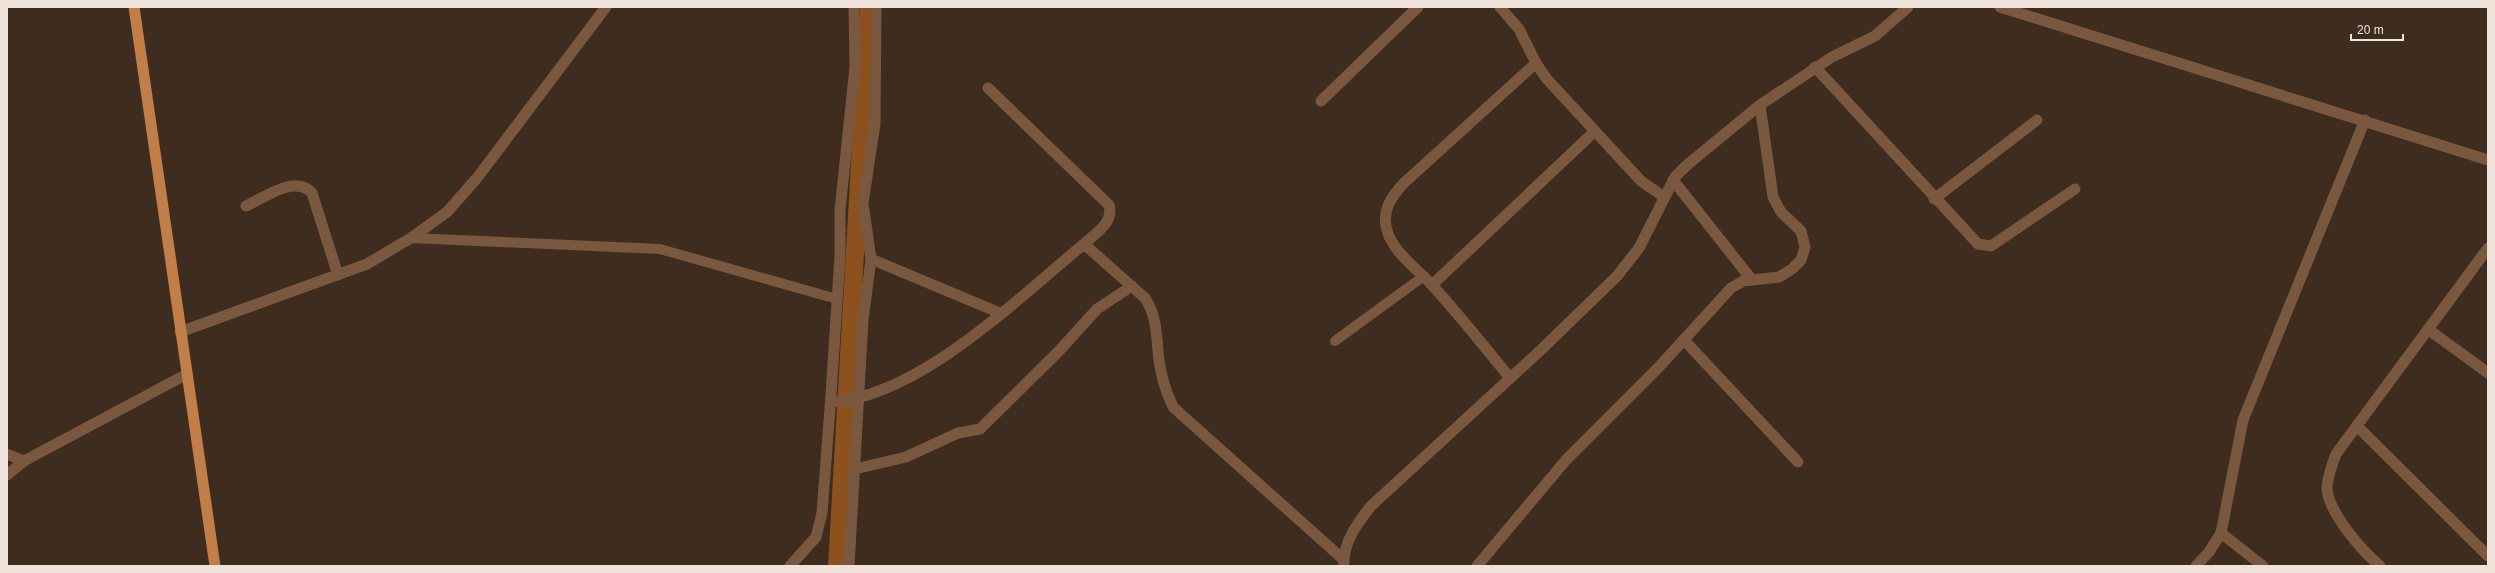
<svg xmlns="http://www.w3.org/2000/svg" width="2495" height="573" font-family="Helvetica,sans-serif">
<rect width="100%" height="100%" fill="#3e2c1e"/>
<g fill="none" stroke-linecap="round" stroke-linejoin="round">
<polyline stroke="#8d511d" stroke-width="18" points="837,566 869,7"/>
<g stroke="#7a5840" stroke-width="10">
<polyline points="411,238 660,249 837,299"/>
<polyline points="1335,341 1424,276"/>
</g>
<g stroke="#7a5840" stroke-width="11">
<polyline points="1500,7 1519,29 1536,63 1546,78 1641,181 1664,197"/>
<polyline points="1815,67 1978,244 1991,246 2075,189"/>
<path d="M988,88L1109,205C1114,223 1096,233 1084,244"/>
<polyline points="1321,101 1418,7"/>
<polyline points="1673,180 1752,280"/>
<polyline points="1934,199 2037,120"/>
<path d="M246,206C264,198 295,174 312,193L338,275"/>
<polyline points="871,259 1000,313"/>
<polyline points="1432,285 1594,132"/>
<polyline points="2429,330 2488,373"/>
<polyline points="180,332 367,264 411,238 447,212 477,178 606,7"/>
<polyline points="1684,340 1798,462"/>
<path d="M1510,378C1485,347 1460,316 1433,286C1418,269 1390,251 1386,226C1383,208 1392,196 1404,183L1536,63"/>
<path d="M831,402C919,397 1018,298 1084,244L1145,298C1158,318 1156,337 1159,360C1161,376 1166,392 1173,407L1344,560"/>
<polyline points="2357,426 2488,556"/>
<polyline points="7,454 24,461"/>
<polyline points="855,469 906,457 958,433 980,429 1060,350 1097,309 1132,286"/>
<polyline points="7,475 24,461 187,374"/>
<polyline points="2221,533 2263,566"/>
<polyline points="790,566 816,537 822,513 831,395 840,256 840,210 855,67 854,7"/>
<polyline points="849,566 863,320 871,259 863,203 875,124 876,7"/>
<path d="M1344,566C1342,544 1358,522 1371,506L1543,348L1617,276L1639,248L1675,177L1687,165L1760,105L1832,57L1875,36L1908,7"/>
<polyline points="1477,566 1566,460 1658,368 1731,288 1743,281 1779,277 1792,269 1801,260 1805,247 1801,231 1781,212 1773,197 1760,105"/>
<polyline points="2196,566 2209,552 2221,533 2243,420 2365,120"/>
<path d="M2380,566C2362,551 2327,511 2327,487C2328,475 2332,465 2336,454L2488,248"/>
</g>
<polyline stroke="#7a5840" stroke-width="11" points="2000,7 2488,160"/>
<polyline stroke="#c17e48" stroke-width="11" points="134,7 215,566"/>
</g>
<rect width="2495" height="573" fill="none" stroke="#efe3db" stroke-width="16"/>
<path d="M2351 34v6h52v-6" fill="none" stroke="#efe3db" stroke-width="2"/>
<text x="2357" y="34" font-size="12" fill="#efe3db" stroke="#3e2c1e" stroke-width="3" paint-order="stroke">20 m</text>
</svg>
